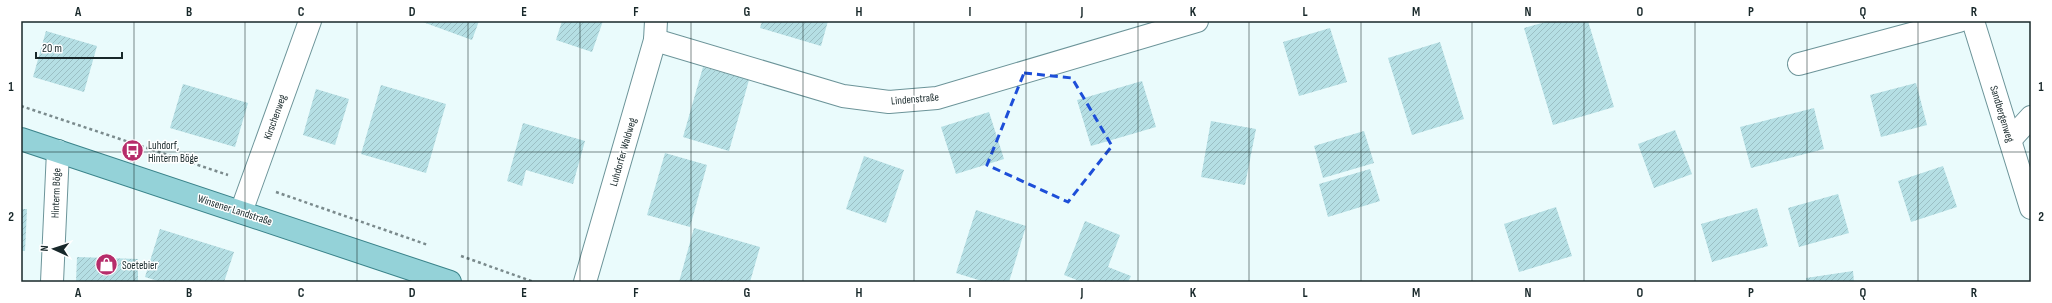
<svg xmlns="http://www.w3.org/2000/svg" width="2052" height="303" font-family="'Sofia Sans Condensed',sans-serif">
<defs>
<pattern id="building-hatch" width="6" height="6" patternUnits="userSpaceOnUse"><rect width="6" height="6" fill="#b5dfe4"/><path d="M-1 1l2-2M0 6l6-6M5 7l2-2" fill="none" stroke="#9bbfc4"/></pattern>
</defs>
<rect width="100%" height="100%" fill="#eafbfc"/>
<g fill="url(#building-hatch)">
<polygon points="420,21 479,21 472,40"/>
<polygon points="562,21 603,21 592,52 556,40"/>
<polygon points="762,21 828,21 821,46 760,28"/>
<polygon points="1549,21 1588,21 1614,107 1553,125 1524,28"/>
<polygon points="1330,28 1347,82 1299,96 1283,42"/>
<polygon points="46,31 97,46 84,92 33,77"/>
<polygon points="1440,42 1464,119 1412,135 1388,58"/>
<polygon points="703,67 749,80 729,151 683,137"/>
<polygon points="1142,81 1156,127 1091,146 1077,100"/>
<polygon points="1916,83 1927,125 1881,137 1870,95"/>
<polygon points="183,84 248,103 235,147 170,128"/>
<polygon points="381,85 446,104 426,173 361,154"/>
<polygon points="316,89 349,99 335,145 303,135"/>
<polygon points="1814,108 1824,149 1751,168 1740,127"/>
<polygon points="989,112 1004,159 956,174 941,127"/>
<polygon points="1211,121 1256,129 1245,185 1201,177"/>
<polygon points="523,123 585,141 573,184 526,170 522,186 507,181"/>
<polygon points="1675,130 1692,174 1654,188 1638,144"/>
<polygon points="1364,131 1374,163 1323,178 1314,146"/>
<polygon points="665,153 707,165 690,227 647,215"/>
<polygon points="864,156 904,170 886,223 846,209"/>
<polygon points="1943,166 1957,207 1911,222 1898,181"/>
<polygon points="1370,169 1380,201 1328,217 1319,184"/>
<polygon points="1838,194 1849,233 1799,247 1788,208"/>
<polygon points="1556,207 1572,256 1519,272 1504,224"/>
<polygon points="1757,208 1768,246 1712,262 1701,224"/>
<polygon points="21,209 27,209 25,251 21,251"/>
<polygon points="976,210 1026,226 1009,282 985,282 956,273"/>
<polygon points="1085,221 1120,235 1108,267 1131,276 1128,282 1082,282 1064,275"/>
<polygon points="694,228 760,247 750,282 679,282"/>
<polygon points="160,229 234,252 224,282 161,282 145,277"/>
<polygon points="77,257 138,259 138,282 76,282"/>
<polygon points="1853,271 1854,282 1806,282 1806,278"/>
</g>
<g fill="none" stroke-linecap="round" stroke-linejoin="round">
<defs>
<g id="minor">
<polyline points="1973,21 2031,208"/>
<polyline points="655,40 843,96 889,102 937,98 1197,21"/>
<polyline points="1799,64 1959,21"/>
<polyline points="2010,140 2031,117"/>
<polyline points="241,212 310,21"/>
<polyline points="52,282 58,151"/>
<polyline points="585,282 655,40 656,21"/>
</g>
<polyline id="major" points="21,139 450,282"/>
</defs>
<use href="#minor" stroke="#6c9499" stroke-width="24"/>
<use href="#major" stroke="#3a838a" stroke-width="24"/>
<g stroke="#7a8a8c" stroke-width="2.5" stroke-dasharray="3 3" stroke-linecap="butt">
<polyline points="21,106 228,175"/>
<polyline points="276,192 428,245"/>
<polyline points="461,256 534,282"/>
</g>
<use href="#minor" stroke="#fff" stroke-width="22"/>
<use href="#major" stroke="#94d2d8" stroke-width="22"/>
</g>
<path fill="none" stroke="#1d4ed8" stroke-width="3" stroke-dasharray="8 5" stroke-linejoin="round" d="M1024,73L1072,78L1112,146L1068,202L987,165Z"/>
<path fill="none" stroke="#18282a" stroke-width="1" stroke-opacity="0.55" d="M134,21V282M245,21V282M357,21V282M468,21V282M580,21V282M691,21V282M803,21V282M914,21V282M1026,21V282M1138,21V282M1249,21V282M1361,21V282M1472,21V282M1584,21V282M1695,21V282M1807,21V282M1918,21V282M21,152H2031"/>
<defs>
<symbol id="bus-disc" viewBox="-11 -11 22 22"><circle r="9.5" fill="#b62c6a" stroke="#fff"/><path d="M-5-6H5V4H4V6H2V4H-2V6H-4V4H-5ZM-3.5-4V0h7V-4ZM-3.5 1.2v1.5H-2V1.2ZM2 1.2v1.5H3.5V1.2Z" fill="#fff"/></symbol>
<symbol id="shop-disc" viewBox="-11 -11 22 22"><circle r="9.5" fill="#b62c6a" stroke="#fff"/><path d="M-5-2.5h2.3a2.7 3.5 0 0 1 5.4 0H5L5.5 6h-11ZM-1.5-2.5h3a1.5 2.3 0 0 0-3 0Z" fill="#fff"/></symbol>
</defs>
<g fill-rule="evenodd">
<use href="#bus-disc" x="120" y="138" width="25" height="25"/>
<use href="#shop-disc" x="94" y="252" width="25" height="25"/>
</g>
<g text-anchor="middle" dominant-baseline="central" stroke-width="3" stroke-linejoin="round" paint-order="stroke">
<g font-size="11" fill="#18282a" stroke="#fff">
<text transform="translate(915 99) rotate(-5)">Lindenstraße</text>
<text transform="translate(2002 114) rotate(73)">Sandbergenweg</text>
<text transform="translate(275 117) rotate(-70)">Kirschenweg</text>
<text transform="translate(623 152) rotate(-74)">Luhdorfer Waldweg</text>
<text transform="translate(56 193) rotate(-88)">Hinterm Böge</text>
<text transform="translate(235 210) rotate(18)">Winsener Landstraße</text>
</g>
<g font-size="11" fill="#18282a" stroke="#fff" text-anchor="start">
<text x="148" y="145">Luhdorf,<tspan x="148" dy="13">Hinterm Böge</tspan></text>
<text x="122" y="265">Soetebier</text>
</g>
</g>
<rect width="2052" height="303" fill="none" stroke="#ffffff" stroke-width="44"/>
<g transform="translate(54 249) rotate(273)" stroke="#ffffff" stroke-width="3" paint-order="stroke">
<path d="M0-3L7 15L0 10L-7 15Z" fill="#18282a"/>
<text y="-6" font-size="11" font-weight="bold" text-anchor="middle" fill="#18282a">N</text>
</g>
<path d="M36 52v6h86v-6" fill="none" stroke="#18282a" stroke-width="2"/>
<text x="42" y="52" font-size="12" fill="#18282a" stroke="#ffffff" stroke-width="3" paint-order="stroke">20 m</text>
<rect x="22" y="22" width="2008" height="259" fill="none" stroke="#18282a" stroke-width="1.5"/>
<g font-size="13" text-anchor="middle" font-weight="bold" fill="#18282a">
<text x="78" y="16">A</text>
<text x="189" y="16">B</text>
<text x="301" y="16">C</text>
<text x="412" y="16">D</text>
<text x="524" y="16">E</text>
<text x="636" y="16">F</text>
<text x="747" y="16">G</text>
<text x="859" y="16">H</text>
<text x="970" y="16">I</text>
<text x="1082" y="16">J</text>
<text x="1193" y="16">K</text>
<text x="1305" y="16">L</text>
<text x="1416" y="16">M</text>
<text x="1528" y="16">N</text>
<text x="1640" y="16">O</text>
<text x="1751" y="16">P</text>
<text x="1863" y="16">Q</text>
<text x="1974" y="16">R</text>
<text x="11" y="91">1</text>
<text x="2041" y="91">1</text>
<text x="11" y="221">2</text>
<text x="2041" y="221">2</text>
<text x="78" y="297">A</text>
<text x="189" y="297">B</text>
<text x="301" y="297">C</text>
<text x="412" y="297">D</text>
<text x="524" y="297">E</text>
<text x="636" y="297">F</text>
<text x="747" y="297">G</text>
<text x="859" y="297">H</text>
<text x="970" y="297">I</text>
<text x="1082" y="297">J</text>
<text x="1193" y="297">K</text>
<text x="1305" y="297">L</text>
<text x="1416" y="297">M</text>
<text x="1528" y="297">N</text>
<text x="1640" y="297">O</text>
<text x="1751" y="297">P</text>
<text x="1863" y="297">Q</text>
<text x="1974" y="297">R</text>
</g>
</svg>
